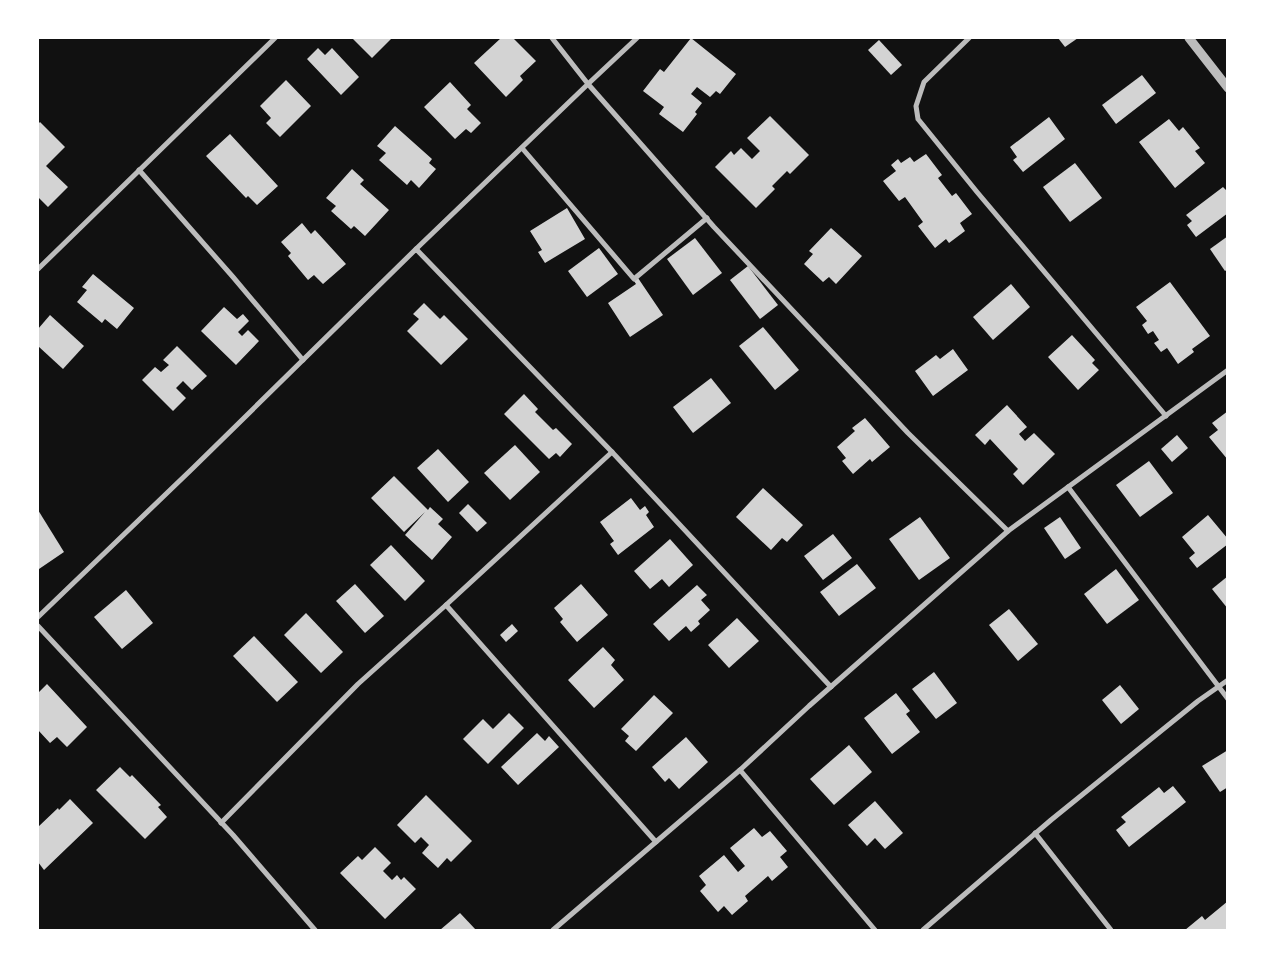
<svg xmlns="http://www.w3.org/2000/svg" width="1265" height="968" font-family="Barlow,sans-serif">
<rect width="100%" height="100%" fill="#111"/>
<g fill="#d3d3d3">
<polygon points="352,38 392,38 372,58"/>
<polygon points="501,38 513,38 536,61 520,76 523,80 506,97 474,63"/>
<polygon points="691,38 736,74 720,94 716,91 710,97 697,87 691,94 702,103 695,112 697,114 683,132 659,114 664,107 643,91 660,69 664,72"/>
<polygon points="1058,38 1078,38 1065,47"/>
<polygon points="879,40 902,65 891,75 868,50"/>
<polygon points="318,48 325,55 332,48 359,77 341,95 307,59"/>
<polygon points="1142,75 1156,93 1116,124 1102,105"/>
<polygon points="286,80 311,106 280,137 266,123 271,118 260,106"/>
<polygon points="450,82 471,105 467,109 481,123 471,133 466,129 455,139 424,107"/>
<polygon points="770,116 809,155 790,174 787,171 772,186 775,189 756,208 715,167 731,151 734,155 741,148 752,159 760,151 747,138"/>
<polygon points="1049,117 1065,139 1023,172 1013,160 1017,157 1010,147"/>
<polygon points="1169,119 1179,131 1183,127 1200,148 1195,151 1205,163 1175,188 1139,142"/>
<polygon points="40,122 65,147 46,166 68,187 48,207 38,197 38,124"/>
<polygon points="395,126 432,159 429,163 436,169 419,188 411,180 407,185 379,160 386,153 377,146"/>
<polygon points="230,134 278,186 257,205 248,196 246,198 206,156"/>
<polygon points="926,154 942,175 938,178 952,196 956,193 972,214 960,223 965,231 949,243 946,239 935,248 918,226 923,222 905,197 899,201 883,181 896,171 891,165 898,159 901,163 910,157 914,162"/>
<polygon points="1075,163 1102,198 1070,222 1043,187"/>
<polygon points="352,169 364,180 360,184 389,210 365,236 354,226 351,229 331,211 336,206 326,198"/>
<polygon points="1223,187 1228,192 1228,213 1196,237 1187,225 1192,221 1186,215"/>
<polygon points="567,208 585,239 545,263 538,252 542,250 530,231"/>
<polygon points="302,223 311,234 315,230 346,264 323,284 314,275 308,280 288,256 291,253 281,242"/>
<polygon points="831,228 862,256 836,284 829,277 823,282 804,264 813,254 809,251"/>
<polygon points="1228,236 1228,269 1225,271 1210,249"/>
<polygon points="695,238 722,273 693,295 667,259"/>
<polygon points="599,248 618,274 587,297 568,271"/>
<polygon points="748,266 778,305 760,319 730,280"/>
<polygon points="93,274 134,308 117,329 105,319 102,323 77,302 87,290 82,287"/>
<polygon points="638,278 663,315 630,337 608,303 636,284 634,281"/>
<polygon points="1170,282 1210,336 1192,349 1194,352 1178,364 1167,348 1161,352 1154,343 1159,340 1153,331 1148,334 1142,325 1147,321 1136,307"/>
<polygon points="1011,284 1030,307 993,340 973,317"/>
<polygon points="424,303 440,319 444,315 468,339 441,365 407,331 419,319 413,314"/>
<polygon points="224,307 237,319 243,314 249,321 238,332 242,336 248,330 259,341 236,365 201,331"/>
<polygon points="50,315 84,346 63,369 38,346 38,329"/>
<polygon points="763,327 799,370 775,390 739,346"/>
<polygon points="1072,335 1095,360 1092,363 1099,370 1078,390 1048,357"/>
<polygon points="177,346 207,376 192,390 183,381 176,388 186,398 173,411 142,380 155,367 161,372 169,365 163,360"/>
<polygon points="953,349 968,370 933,396 915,371 936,355 940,359"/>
<polygon points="711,378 731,403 693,433 673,407"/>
<polygon points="524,394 538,409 535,412 553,430 556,428 572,444 560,457 556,453 549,459 504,414"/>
<polygon points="1007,405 1027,427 1019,434 1025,441 1034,433 1055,454 1023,485 1013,474 1018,469 990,439 985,445 975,435"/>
<polygon points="1228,411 1228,460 1209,437 1218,430 1212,423"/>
<polygon points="865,418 890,447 872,462 870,459 853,474 842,461 846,458 837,447 855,431 852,428"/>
<polygon points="1177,435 1188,448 1172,462 1161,449"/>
<polygon points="515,445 540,472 510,500 484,473"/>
<polygon points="438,449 469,482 448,502 417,468"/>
<polygon points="1149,461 1173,493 1140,517 1116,485"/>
<polygon points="394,476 428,510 430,507 443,519 438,524 452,537 432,560 405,535 425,512 404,532 371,498"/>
<polygon points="763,488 803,525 787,542 782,538 771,550 736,517"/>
<polygon points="631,498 640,510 645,506 649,512 646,515 654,527 618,555 610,544 614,541 600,522"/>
<polygon points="468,504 487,523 477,532 459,513"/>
<polygon points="38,510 64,552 39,569 38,567"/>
<polygon points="1208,515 1228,539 1228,544 1197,568 1189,558 1195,553 1182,537"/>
<polygon points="920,517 950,558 919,580 889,539"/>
<polygon points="1060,517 1081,548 1065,559 1044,528"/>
<polygon points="833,534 852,558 823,580 804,556"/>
<polygon points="670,539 693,565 669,587 662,579 650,589 634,571"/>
<polygon points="391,545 425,581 405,601 370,565"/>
<polygon points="857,564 876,588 839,616 820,592"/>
<polygon points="1116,569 1139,600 1107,624 1084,594"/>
<polygon points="1228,576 1228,609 1212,589"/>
<polygon points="355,584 384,616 365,633 336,601"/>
<polygon points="581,584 608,615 577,642 560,622 563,619 554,608"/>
<polygon points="697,585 707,595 701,600 710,610 698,621 700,624 691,632 686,626 669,641 653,624"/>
<polygon points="126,590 153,623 122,649 94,617"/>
<polygon points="1009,609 1038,644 1018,661 989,625"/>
<polygon points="306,613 343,652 321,673 284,635"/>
<polygon points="737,618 759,641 729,668 708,645"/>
<polygon points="512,624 518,631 506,642 500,635"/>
<polygon points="254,636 298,682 277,702 233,656"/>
<polygon points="603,647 615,660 611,665 624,680 594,708 568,680"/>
<polygon points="934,672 957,703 936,719 912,689"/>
<polygon points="47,684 87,727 67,747 57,737 50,743 38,730 38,693"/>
<polygon points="1120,685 1139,709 1121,724 1102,700"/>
<polygon points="896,693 910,711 906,714 920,732 892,754 864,718"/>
<polygon points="654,695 673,713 636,751 625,741 629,736 621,729"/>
<polygon points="509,713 524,728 488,764 463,739 483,719 493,729"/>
<polygon points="537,733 545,741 549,736 559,747 518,785 501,767"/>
<polygon points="686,737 708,762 679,789 669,778 665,782 652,767"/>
<polygon points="849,745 872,772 834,805 810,779"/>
<polygon points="1228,750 1228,787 1220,792 1202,766"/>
<polygon points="120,767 130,777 132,775 161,805 158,807 167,817 145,839 96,790"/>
<polygon points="1173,786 1186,802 1129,847 1116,830 1126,822 1121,817 1159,787 1164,793"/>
<polygon points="426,795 472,841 451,862 447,858 438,868 422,853 429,845 421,837 415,843 397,825"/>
<polygon points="70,799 93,823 44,870 38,862 38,827 58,808 59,810"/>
<polygon points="875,801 903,833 885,849 875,838 867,846 848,825"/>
<polygon points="754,828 762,837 770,831 787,851 780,857 788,867 772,881 768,876 745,896 748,901 732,915 724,906 718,912 700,891 706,885 699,876 724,855 738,872 745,866 730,848"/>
<polygon points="375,847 391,863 383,871 392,880 397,875 401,880 404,877 416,889 385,919 340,873 358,856 362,860"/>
<polygon points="1228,901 1228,930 1185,930 1202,916 1205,920"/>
<polygon points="460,913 476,930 440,930"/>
</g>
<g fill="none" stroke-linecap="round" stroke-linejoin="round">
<g stroke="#bcbcbc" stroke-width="5">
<polyline points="637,38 588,84 714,227 908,433 1008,531"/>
<polyline points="969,38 924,82 916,106 918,119 977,192 1166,416"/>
<polyline points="522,148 634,279 707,218"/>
<polyline points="139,170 233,277 303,360"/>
<polyline points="416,249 588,84 552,38"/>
<polyline points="38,269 275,38"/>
<polyline points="1068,487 1228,699"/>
<polyline points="446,605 656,842"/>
<polyline points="38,617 193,468 416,249 612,452 831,687"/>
<polyline points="38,626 233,835 315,930"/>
<polyline points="740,770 875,930"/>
<polyline points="221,823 358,684 446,605 612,452"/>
<polyline points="1035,833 1111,930"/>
<polyline points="553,930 740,770 809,706 1008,531 1228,370"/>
<polyline points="923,930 1051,820 1198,701 1228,680"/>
</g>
<polyline stroke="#bcbcbc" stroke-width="9" points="1189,38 1228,88"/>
</g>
<rect width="1265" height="968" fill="none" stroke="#ffffff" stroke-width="78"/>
</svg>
